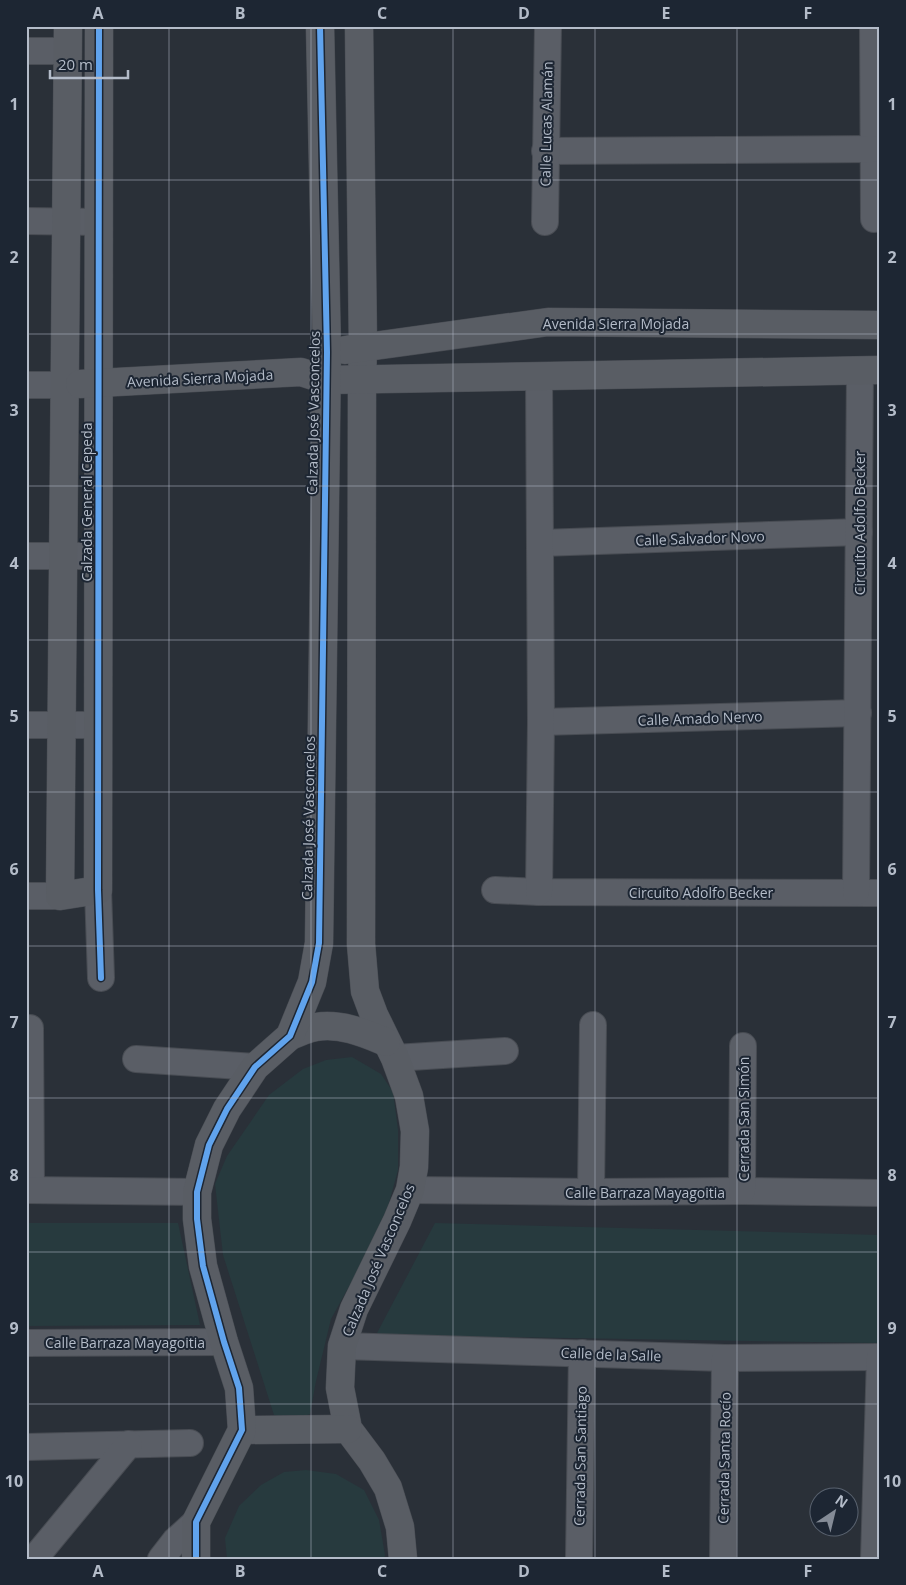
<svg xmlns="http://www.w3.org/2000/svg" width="906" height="1585" font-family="'Open Sans',sans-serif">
<rect width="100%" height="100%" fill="#2a3038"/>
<g fill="#273a3e">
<polygon points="352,1057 381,1074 393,1092 398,1130 398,1170 387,1210 363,1261 331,1319 316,1381 310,1414 292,1421 274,1415 223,1255 215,1184 227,1156 269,1095 303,1069 326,1060"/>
<polygon points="26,1223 178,1223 200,1325 26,1326"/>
<polygon points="435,1223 880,1235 880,1343 376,1335"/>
<polygon points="306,1470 336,1474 364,1490 379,1520 385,1555 384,1559 227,1559 225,1538 239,1506 261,1485 284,1472"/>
</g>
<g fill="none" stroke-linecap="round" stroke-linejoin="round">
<defs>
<g id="street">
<polyline points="873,26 874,219"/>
<polyline points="26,51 68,51"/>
<polyline points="545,151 873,149"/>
<polyline points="26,221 98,222"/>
<polyline points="545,222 548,26"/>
<polyline points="26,385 65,385"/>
<polyline points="541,543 859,532"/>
<polyline points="26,556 98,556"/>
<polyline points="541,722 858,713"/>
<polyline points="26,725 98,725"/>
<polyline points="98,890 101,978"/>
<polyline points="495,890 539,892 880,893"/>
<polyline points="539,892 541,722 539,376"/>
<polyline points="856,892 860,370"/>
<polyline points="26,896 60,896"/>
<polyline points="30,1028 31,1190"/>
<polyline points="395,1058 505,1051"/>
<polyline points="136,1059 255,1067"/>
<polyline points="26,1190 197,1192"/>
<polyline points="410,1190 591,1192 742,1191 880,1193"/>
<polyline points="742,1191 743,1046"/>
<polyline points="591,1192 593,1025"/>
<polyline points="26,1343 224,1342"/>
<polyline points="342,1346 725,1358 880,1357"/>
<polyline points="26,1447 190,1443"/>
<polyline points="34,1559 129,1444"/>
<polyline points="161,1559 175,1541 196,1522"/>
<polyline points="579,1559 582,1353"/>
<polyline points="723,1559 725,1358"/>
<polyline points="874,1559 880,1357"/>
</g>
<g id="secondary">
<polyline points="68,26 60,896 98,890 99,26"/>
<polyline points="359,26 363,347 362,379 361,944 365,991 374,1015 395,1058 409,1096 415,1131 414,1167 410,1190 397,1221 354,1309 342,1346 340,1388 348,1429 372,1461 388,1488 400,1527 403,1559"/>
<polyline points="345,350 548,322 880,325"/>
<polyline points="80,384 301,372 326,380 880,370"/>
<path d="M290,1036C298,1033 307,1028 316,1027C341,1023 364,1033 386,1042"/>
<polyline points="242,1430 348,1429"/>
<polyline points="196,1559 196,1522 242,1430 239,1388 224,1342 203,1266 197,1219 197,1192 209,1145 227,1109 255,1067 290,1036 312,982 319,943 327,352 320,26"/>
</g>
</defs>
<use href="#street" stroke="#484c53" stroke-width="28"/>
<use href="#secondary" stroke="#484c53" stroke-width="29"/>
<use href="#street" stroke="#5a5e66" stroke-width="26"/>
<use href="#secondary" stroke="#595d64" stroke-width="28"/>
<defs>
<g id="cycleway">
<polyline points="99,26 98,890 101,978"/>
<polyline points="196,1559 196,1522 242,1430 239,1388 224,1342 203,1266 197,1219 197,1192 209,1145 227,1109 255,1067 290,1036 312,982 319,943 327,352 320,26"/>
</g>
</defs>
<use href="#cycleway" stroke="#1d2633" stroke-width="9"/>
<use href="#cycleway" stroke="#60a3ed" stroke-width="6"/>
</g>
<path fill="none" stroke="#b4bcc9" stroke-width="1" stroke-opacity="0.55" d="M169,26V1559M311,26V1559M453,26V1559M595,26V1559M737,26V1559M26,180H880M26,334H880M26,486H880M26,640H880M26,792H880M26,946H880M26,1098H880M26,1252H880M26,1404H880"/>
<g text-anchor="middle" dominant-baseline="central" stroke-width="4" stroke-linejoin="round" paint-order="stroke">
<g font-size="14" fill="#b4bcc9" stroke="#1d2633">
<text transform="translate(546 124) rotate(-89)">Calle Lucas Alamán</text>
<text x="616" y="323">Avenida Sierra Mojada</text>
<text transform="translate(200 378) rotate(-3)">Avenida Sierra Mojada</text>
<text transform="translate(313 413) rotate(-89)">Calzada José Vasconcelos</text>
<text transform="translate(86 502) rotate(-90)">Calzada General Cepeda</text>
<text transform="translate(859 523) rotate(-90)">Circuito Adolfo Becker</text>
<text transform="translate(700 538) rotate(-2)">Calle Salvador Novo</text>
<text transform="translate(700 718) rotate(-2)">Calle Amado Nervo</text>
<text transform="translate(308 818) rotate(-89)">Calzada José Vasconcelos</text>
<text x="701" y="892">Circuito Adolfo Becker</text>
<text transform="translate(743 1119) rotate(-90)">Cerrada San Simón</text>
<text x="645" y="1192">Calle Barraza Mayagoitia</text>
<text transform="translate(378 1260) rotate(-67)">Calzada José Vasconcelos</text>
<text x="125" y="1342">Calle Barraza Mayagoitia</text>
<text transform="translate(611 1354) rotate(2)">Calle de la Salle</text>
<text transform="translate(580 1456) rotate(-89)">Cerrada San Santiago</text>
<text transform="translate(724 1458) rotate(-89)">Cerrada Santa Rocío</text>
</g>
</g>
<rect width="906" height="1585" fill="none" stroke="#1d2633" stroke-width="55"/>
<g transform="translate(834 1512) rotate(35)"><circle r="24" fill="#1d2633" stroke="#59626f"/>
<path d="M0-4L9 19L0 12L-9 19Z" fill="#848b96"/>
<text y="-8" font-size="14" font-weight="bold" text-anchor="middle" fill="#b4bcc9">N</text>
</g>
<path d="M50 70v8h78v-8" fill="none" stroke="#b4bcc9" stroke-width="2.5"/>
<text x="58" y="70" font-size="15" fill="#b4bcc9" stroke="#1d2633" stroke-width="4" paint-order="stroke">20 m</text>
<rect x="28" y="28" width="850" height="1530" fill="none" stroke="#b4bcc9" stroke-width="2"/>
<g font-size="16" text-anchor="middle" font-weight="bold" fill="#b4bcc9">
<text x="98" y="19">A</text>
<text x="240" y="19">B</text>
<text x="382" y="19">C</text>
<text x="524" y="19">D</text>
<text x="666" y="19">E</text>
<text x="808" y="19">F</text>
<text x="14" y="110">1</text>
<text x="892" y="110">1</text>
<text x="14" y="263">2</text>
<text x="892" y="263">2</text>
<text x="14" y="416">3</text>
<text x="892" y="416">3</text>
<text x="14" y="569">4</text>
<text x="892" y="569">4</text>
<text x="14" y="722">5</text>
<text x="892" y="722">5</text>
<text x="14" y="875">6</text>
<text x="892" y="875">6</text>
<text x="14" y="1028">7</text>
<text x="892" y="1028">7</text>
<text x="14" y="1181">8</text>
<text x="892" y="1181">8</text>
<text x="14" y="1334">9</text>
<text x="892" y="1334">9</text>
<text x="14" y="1487">10</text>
<text x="892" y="1487">10</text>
<text x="98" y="1577">A</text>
<text x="240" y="1577">B</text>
<text x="382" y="1577">C</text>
<text x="524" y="1577">D</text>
<text x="666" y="1577">E</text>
<text x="808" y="1577">F</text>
</g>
</svg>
